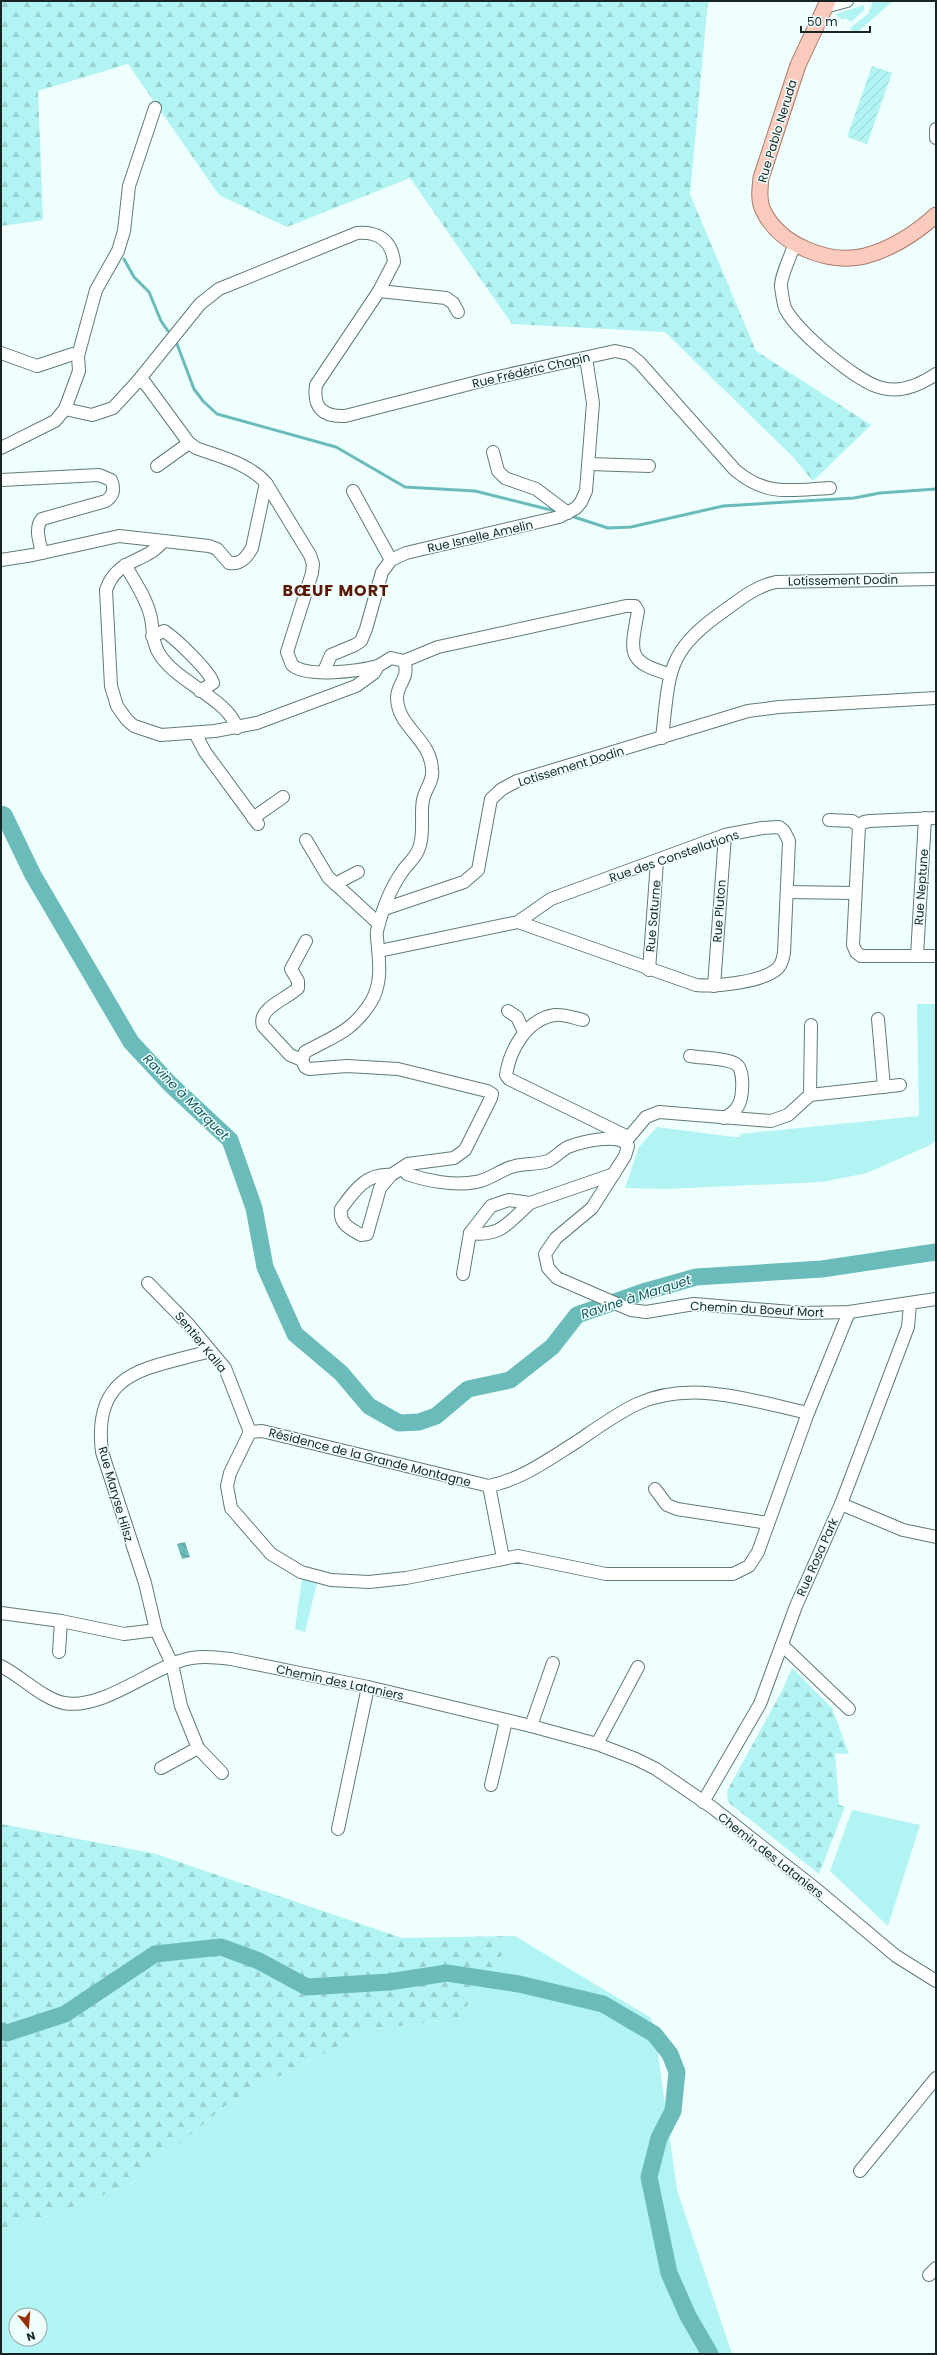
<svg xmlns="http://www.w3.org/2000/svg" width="937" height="2355" font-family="Poppins,sans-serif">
<defs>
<pattern id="forest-firs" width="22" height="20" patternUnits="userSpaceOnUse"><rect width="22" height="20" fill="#b2f3f3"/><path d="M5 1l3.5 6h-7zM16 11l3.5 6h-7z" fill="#98d0d0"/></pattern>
<pattern id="garden-furrows" width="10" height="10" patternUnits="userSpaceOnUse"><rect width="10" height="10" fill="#b2f3f3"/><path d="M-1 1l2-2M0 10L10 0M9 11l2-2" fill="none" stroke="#98d0d0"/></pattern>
<pattern id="water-waves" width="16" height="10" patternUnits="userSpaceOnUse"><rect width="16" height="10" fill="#6bbbbb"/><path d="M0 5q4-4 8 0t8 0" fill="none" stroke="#579898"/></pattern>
</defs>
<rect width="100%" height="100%" fill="#eefffe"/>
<g fill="#b2f3f3" fill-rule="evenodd">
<polygon points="878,1 893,1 855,34 850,28 868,14 873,2"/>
<polygon points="864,5 864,10 851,22 846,18 842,20 836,14"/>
<polygon points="917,1004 936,1004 936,1140 930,1145 867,1173 822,1182 667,1189 625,1188 639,1147 657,1127 734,1137 740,1137 740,1134 919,1116"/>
<polygon points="302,1579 317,1583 305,1632 295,1629"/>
<polygon points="852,1810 920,1825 888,1926 830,1871"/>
<path d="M515,1936L651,2018L656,2040L677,2190L732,2354H1V2230L49,2216L131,2184L230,2102L369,2030L458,2019ZM16,2315H40V2339H16Z"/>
</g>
<g fill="url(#forest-firs)">
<polygon points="1,1 708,1 690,194 756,351 871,425 813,481 793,457 665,332 512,324 410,178 287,227 219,195 128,64 38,91 43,220 1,226"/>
<polygon points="792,1668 832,1708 849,1754 835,1753 839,1805 845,1807 819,1874 728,1802 727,1791 782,1691"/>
<polygon points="1,1824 156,1854 402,1938 515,1936 458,2019 369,2030 230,2102 131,2184 49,2216 1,2230"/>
</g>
<polygon fill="url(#garden-furrows)" points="872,66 892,73 867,144 847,137"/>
<polygon fill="url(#water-waves)" points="185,1542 190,1557 182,1559 177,1544"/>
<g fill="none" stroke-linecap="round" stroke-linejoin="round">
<g stroke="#6bbbbb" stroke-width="3">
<polyline points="124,259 134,277 149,292 161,321 168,331"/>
<polyline points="177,344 194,389 203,401 217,414 336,447 405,487 475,491 555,511"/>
<polyline points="574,517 608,528 631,527 723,506 854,498 880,493 936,489"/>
</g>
<g stroke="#6bbbbb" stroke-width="17">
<polyline points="1,814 4,815 33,875 131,1042 170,1084 230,1140 254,1208 265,1267 295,1334 341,1373 369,1406 399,1423 419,1422 436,1416 468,1389 510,1380 552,1347 577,1315 643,1292 696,1277 822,1269 936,1252"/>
<polyline points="1,2031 7,2033 65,2014 155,1954 221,1947 259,1961 307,1987 389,1982 447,1973 519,1984 603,2004 654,2034 670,2054 677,2072 673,2111 659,2138 649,2177 669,2273 688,2316 710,2354"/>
</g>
<defs>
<g id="minor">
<polyline points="825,7 847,1"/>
<polyline points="936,129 936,138"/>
<path d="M795,243C792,253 780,277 781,287C782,293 783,302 785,308C795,330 858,383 882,388C902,393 920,385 936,374"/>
<polyline points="379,291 446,298 453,303 458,312"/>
<polyline points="1,353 37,366 73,354 78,356"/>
<path d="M138,381L145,383L189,443L196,448C220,457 248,463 266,483L310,555L313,564L312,573L287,652L292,665C307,678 359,671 378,666"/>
<path d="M65,409L92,415L113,408L138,381L200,304L219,289L357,233C378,231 392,241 394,262L379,291L316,385C313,407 322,417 345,416L489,379L615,351L629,354L639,362L735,470C767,497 790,490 830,488"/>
<polyline points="1,448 55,421 65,409 79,371 78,356 96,290 118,251 124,231 129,186 155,108"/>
<polyline points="493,452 498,471 505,478 536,489 568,513"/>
<polyline points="589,464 649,466"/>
<polyline points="157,466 189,443"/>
<path d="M1,480L99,475L111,480C115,489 114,495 106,501L42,519C34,528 40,543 42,553"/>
<polyline points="353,491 391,560"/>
<path d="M163,541C146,564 117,557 106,590L111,686L117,706L127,720L134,726L161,735L215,731L257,723L356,686L374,673L378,666L391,658L404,661C410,679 397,683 397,698C398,728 430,738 432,769C434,781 425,789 423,800C420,816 425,833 419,848C416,858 407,864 402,872C390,889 382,911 377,931C376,936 378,943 378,949C380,967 381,985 371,1002C352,1032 334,1036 305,1052L302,1060L305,1067L309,1069L347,1066L398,1069L487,1091L492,1094L491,1098L465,1150L454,1158L408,1164L391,1175L380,1188L367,1234L361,1235C349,1228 339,1224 341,1209C354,1191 366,1173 391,1175"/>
<path d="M1,560L33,555L119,536L209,546L217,549L229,563C241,565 247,557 252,548L266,483"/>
<path d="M125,565C134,580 145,596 150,614C154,628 151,642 160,655C178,683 228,699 237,728"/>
<path d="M152,636L164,631C175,638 210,671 213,683L200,691"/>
<path d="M404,661L438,647L626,606H635L638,611C631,651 625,662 669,674"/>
<polyline points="324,671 331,655 355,645 361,641 366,629 382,572 391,560 406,553 559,517 576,508 581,502 586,491 593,403 586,358"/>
<polyline points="195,733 205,752 258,824"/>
<path d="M662,738C670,668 666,651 728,608C743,597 757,586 776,582L936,579"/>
<polyline points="253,818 283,797"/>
<polyline points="936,818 870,821 864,822 859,826 853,945 856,952 861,956 936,956"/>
<polyline points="829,820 852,821 859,826"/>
<polyline points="306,840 328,877 379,924"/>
<polyline points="335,884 358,872"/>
<polyline points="788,892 854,893"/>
<polyline points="384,909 464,882 478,870 491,799 502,789 517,781 748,711 779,707 936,698"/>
<path d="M379,951L518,922L551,899L725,835L762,828L779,827L784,831L789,841L784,953C783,958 782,964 778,968C764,982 716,987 696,985L518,922"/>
<polyline points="917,956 925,818"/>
<polyline points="649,970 657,862"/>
<polyline points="714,986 725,835"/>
<polyline points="508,1011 517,1017 524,1032"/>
<polyline points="878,1019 884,1087"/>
<path d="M583,1020C574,1018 564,1014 555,1015C527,1019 510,1049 506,1075L509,1079L628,1137"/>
<path d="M690,1056C701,1058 727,1058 736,1064C745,1070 743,1098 738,1106C735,1112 730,1115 724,1118"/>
<path d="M302,1060L290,1055L263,1026C257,1008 287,999 298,988V981L291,969L306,941"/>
<polyline points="810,1095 811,1025"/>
<polyline points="625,1142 646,1117 659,1112 771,1121 788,1115 810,1095 900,1085"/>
<path d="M403,1168L407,1174C427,1181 454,1186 476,1182C490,1180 501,1169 515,1166C526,1163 537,1165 548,1161C555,1158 560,1151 568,1147C581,1142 619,1132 628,1146L625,1156L592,1208L556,1238L545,1254L548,1268L557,1278L631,1310L646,1312L694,1304L803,1313L849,1312L936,1299"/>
<path d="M470,1233C501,1237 508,1223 530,1203"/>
<polyline points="463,1274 470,1233 491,1206 509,1200 530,1203 614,1174"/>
<polyline points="148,1283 189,1325 225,1368 250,1432"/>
<path d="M808,1413C753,1401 692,1379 637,1404C616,1414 597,1428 578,1441C549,1459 523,1479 489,1486L262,1431L250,1432L230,1473L227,1486L231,1508L271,1554L301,1572L331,1580L369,1582L406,1578L518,1556L606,1574H733L749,1566L758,1552L808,1413L849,1312"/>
<polyline points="489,1486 503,1558"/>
<polyline points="655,1489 667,1505 677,1509 768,1523"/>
<polyline points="841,1504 903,1530 936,1537"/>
<polyline points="1,1613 61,1621 124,1634 156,1630 172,1664 181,1706 198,1748 222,1773"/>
<path d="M156,1630L145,1583L102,1452C92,1369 148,1369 210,1351"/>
<polyline points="782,1645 849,1709"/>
<polyline points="59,1652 61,1621"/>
<path d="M1,1666C21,1676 43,1699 64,1703C100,1710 147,1672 180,1661C196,1655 214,1657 231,1659L368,1687L531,1726L597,1744L636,1759L656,1769L713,1808L816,1889L896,1956L936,1981"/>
<polyline points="531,1726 553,1663"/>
<polyline points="597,1744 638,1667"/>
<polyline points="161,1768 198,1748"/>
<polyline points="491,1785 506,1721"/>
<polyline points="703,1802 760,1704 796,1606 841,1504 908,1327 910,1304"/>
<polyline points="338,1829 368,1687"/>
<polyline points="860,2171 936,2078"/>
<polyline points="929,2275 936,2268"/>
</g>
<path id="major" d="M828,1L798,65L761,178C760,188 758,200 763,210C779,245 829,265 865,256C891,249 916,233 936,215"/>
</defs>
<use href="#minor" stroke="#617a7a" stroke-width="14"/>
<use href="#major" stroke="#a97a6b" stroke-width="17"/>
<use href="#minor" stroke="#fff" stroke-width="12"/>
<use href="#major" stroke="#facbbd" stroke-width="15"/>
</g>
<g text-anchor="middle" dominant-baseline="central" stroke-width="3" stroke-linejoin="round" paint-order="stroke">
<g font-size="12" fill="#192424" stroke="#eefffe">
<text transform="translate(777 131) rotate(-73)">Rue Pablo Neruda</text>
<text transform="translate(531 370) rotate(-13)">Rue Frédéric Chopin</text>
<text transform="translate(480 536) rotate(-13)">Rue Isnelle Amelin</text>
<text transform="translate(843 580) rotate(-1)">Lotissement Dodin</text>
<text transform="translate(571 766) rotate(-17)">Lotissement Dodin</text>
<text transform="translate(674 856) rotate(-19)">Rue des Constellations</text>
<text transform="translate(921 887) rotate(-86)">Rue Neptune</text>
<text transform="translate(719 911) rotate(-86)">Rue Pluton</text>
<text transform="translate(653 916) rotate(-85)">Rue Saturne</text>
<text transform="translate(757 1309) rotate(3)">Chemin du Boeuf Mort</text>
<text transform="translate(201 1342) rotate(51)">Sentier Kalla</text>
<text transform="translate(370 1457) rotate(14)">Résidence de la Grande Montagne</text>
<text transform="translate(116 1494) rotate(74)">Rue Maryse Hilsz</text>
<text transform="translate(817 1557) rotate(-66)">Rue Rosa Park</text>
<text transform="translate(340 1682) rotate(12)">Chemin des Lataniers</text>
<text transform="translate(771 1855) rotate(38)">Chemin des Lataniers</text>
</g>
<g font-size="13" font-style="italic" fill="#175b5b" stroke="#eefffe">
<text transform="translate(186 1097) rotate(45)">Ravine à Marquet</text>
<text transform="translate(636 1297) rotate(-18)">Ravine à Marquet</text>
</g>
<g font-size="16" font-weight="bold" letter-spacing="1" fill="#5b1a05" stroke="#eefffe">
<text x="336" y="590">BŒUF MORT</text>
</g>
</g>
<rect width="937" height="2355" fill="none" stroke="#192424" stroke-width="4"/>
<g transform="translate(28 2327) rotate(163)"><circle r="19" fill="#eefffe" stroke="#99a7a7"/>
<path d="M0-3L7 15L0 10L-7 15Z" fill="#952f09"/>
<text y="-6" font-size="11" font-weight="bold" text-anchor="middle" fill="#192424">N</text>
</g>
<path d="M801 26v6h69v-6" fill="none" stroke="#192424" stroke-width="2"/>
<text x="807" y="26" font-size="12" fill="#192424" stroke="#eefffe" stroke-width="3" paint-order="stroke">50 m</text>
</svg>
